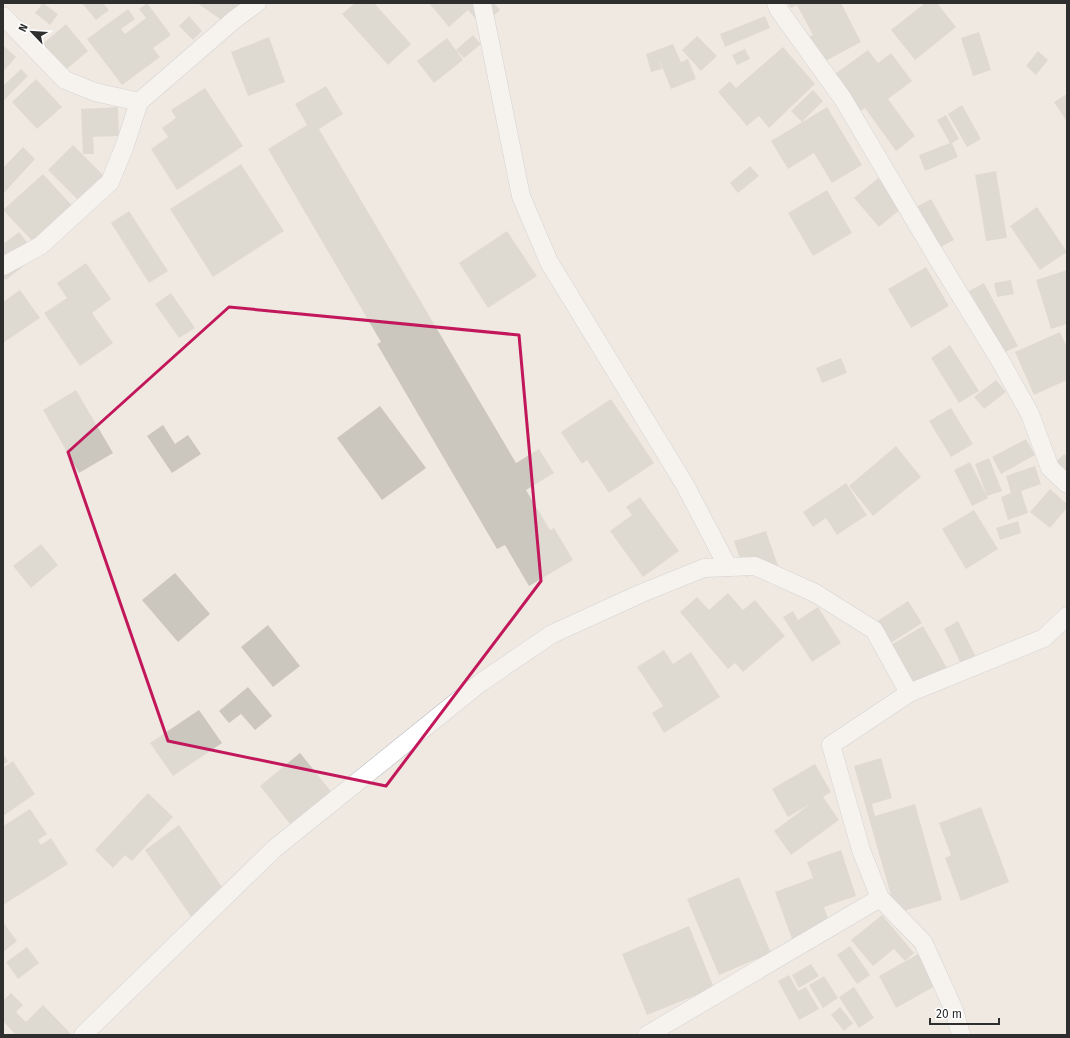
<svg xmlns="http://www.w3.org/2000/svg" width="1070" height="1038" font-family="'Fira Sans',sans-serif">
<rect width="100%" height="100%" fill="#efe9e1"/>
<g fill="#cbc7bf">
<polygon points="43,3 58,14 50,25 35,13"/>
<polygon points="82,3 103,3 109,10 96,20"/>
<polygon points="147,3 171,35 153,48 160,57 122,85 87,39 128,9 135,19 121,29 125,34 146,18 139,9"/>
<polygon points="197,3 244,3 229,25"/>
<polygon points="355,3 374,3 411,44 388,65 342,14"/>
<polygon points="429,3 494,3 500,10 482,26 468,10 449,27"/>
<polygon points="788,3 841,3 861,42 818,65 804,39 813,35 797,5 791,8"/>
<polygon points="925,3 937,3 956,27 915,60 891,30"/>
<polygon points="189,16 202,31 193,40 179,26"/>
<polygon points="765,16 770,28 725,47 720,34"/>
<polygon points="66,24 88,51 61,74 38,48"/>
<polygon points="979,32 991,70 973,76 961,38"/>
<polygon points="473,35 481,44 464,58 456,50"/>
<polygon points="697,36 717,56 701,71 682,50"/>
<polygon points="269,37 285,82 248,96 231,52"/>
<polygon points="447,38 463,60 434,83 417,61"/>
<polygon points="673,44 681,62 688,59 696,79 671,89 659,59 662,69 651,72 646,54"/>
<polygon points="4,46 16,57 3,72 3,47"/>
<polygon points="783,47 815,84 769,128 759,116 747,126 718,92 730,81 736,88"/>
<polygon points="745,49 750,59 737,65 732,55"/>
<polygon points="868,50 878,63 891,53 912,81 888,99 915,136 896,151 865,108 859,112 832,76"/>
<polygon points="1038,51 1048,60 1036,75 1026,66"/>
<polygon points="21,69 28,76 3,101 3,86"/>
<polygon points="36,79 62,107 37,129 12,102"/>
<polygon points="326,86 343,114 319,129 516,463 539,449 554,473 526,490 550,530 554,528 573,560 529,586 505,545 497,549 377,344 381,342 268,149 307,125 295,104"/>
<polygon points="205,88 243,146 177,190 151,149 168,137 162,128 176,118 171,110"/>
<polygon points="813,90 823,101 802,122 791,111"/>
<polygon points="1067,94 1067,122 1054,102"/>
<polygon points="962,105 981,139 967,147 948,114"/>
<polygon points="118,107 119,136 93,137 94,154 83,154 81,109"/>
<polygon points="827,107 862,165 832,183 814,153 788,169 771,141"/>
<polygon points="946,115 959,139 952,143 958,157 925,171 919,155 950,143 937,120"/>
<polygon points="73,145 105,177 80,202 48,170"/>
<polygon points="23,147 35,159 3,194 3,168"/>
<polygon points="241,164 284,231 213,277 170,209"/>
<polygon points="750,166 759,176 738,193 730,183"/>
<polygon points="996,171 1007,238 986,241 975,175"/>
<polygon points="43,174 77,211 38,247 3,210"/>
<polygon points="878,178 903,207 879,227 854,198"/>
<polygon points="827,190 852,233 813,256 788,213"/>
<polygon points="931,199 954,240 939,248 916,207"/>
<polygon points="1037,207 1067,252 1040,270 1010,226"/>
<polygon points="129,211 168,271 149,283 111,223"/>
<polygon points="507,231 537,276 488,308 459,263"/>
<polygon points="19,232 37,255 6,280 3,277 3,244"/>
<polygon points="86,263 111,299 92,313 113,343 80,366 44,313 67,298 57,283"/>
<polygon points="926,267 949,306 911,328 888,289"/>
<polygon points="1067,270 1067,324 1051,329 1036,280"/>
<polygon points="1011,280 1014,294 997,297 994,283"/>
<polygon points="984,283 1018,346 1003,353 969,291"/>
<polygon points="20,290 40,318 3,343 3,302"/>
<polygon points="171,293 195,328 179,338 155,304"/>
<polygon points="1060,332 1067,347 1067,380 1034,395 1015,352"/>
<polygon points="950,345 979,391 959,403 931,358"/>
<polygon points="841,358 847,373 822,383 816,368"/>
<polygon points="996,380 1006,392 984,409 974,397"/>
<polygon points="76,390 113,453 79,473 43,410"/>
<polygon points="611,399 654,463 609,493 587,460 582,464 561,432"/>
<polygon points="380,406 426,468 382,500 337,438"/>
<polygon points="951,408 973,444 951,457 929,421"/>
<polygon points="163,425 175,444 188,435 201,454 172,473 147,436"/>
<polygon points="1026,439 1035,455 1001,474 992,457"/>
<polygon points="896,446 921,477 873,516 849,486"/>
<polygon points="1064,454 1067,456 1067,479 1053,465"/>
<polygon points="989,458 1002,491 987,496 975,464"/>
<polygon points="970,462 988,498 972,506 954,470"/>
<polygon points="1035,466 1041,484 1021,491 1028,513 1008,520 1001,497 1011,493 1006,476"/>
<polygon points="846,483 867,515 837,535 826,518 813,527 803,512"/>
<polygon points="1050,489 1067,504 1067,508 1050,528 1030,512"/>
<polygon points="640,497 679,551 643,577 610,531 632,515 626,507"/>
<polygon points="974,510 998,549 966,569 942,529"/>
<polygon points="1018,521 1021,533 1000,540 996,528"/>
<polygon points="766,531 778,566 746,577 734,541"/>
<polygon points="41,544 58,565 31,588 13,566"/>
<polygon points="175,573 210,614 178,642 142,600"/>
<polygon points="728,593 743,610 755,600 785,636 743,672 735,663 728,669 680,612 697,597 709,610"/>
<polygon points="908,601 922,623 886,646 873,624"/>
<polygon points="818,607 841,643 812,662 783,617 793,611 798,620"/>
<polygon points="958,621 978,661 963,668 944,629"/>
<polygon points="268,625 300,666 273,687 241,647"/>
<polygon points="923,626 947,668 915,687 891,645"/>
<polygon points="664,650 673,664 691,652 720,697 664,733 652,713 663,706 637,667"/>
<polygon points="248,687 272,716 255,730 241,714 229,723 219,711"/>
<polygon points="199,710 222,743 173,776 150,743"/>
<polygon points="3,753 8,762 3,764"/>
<polygon points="300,753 338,800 297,833 260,786"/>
<polygon points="881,758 892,798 872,804 875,816 915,804 942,900 896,913 854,766"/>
<polygon points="13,761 35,794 3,816 3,768"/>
<polygon points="815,764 831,792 823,797 839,820 791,855 774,831 810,804 788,817 772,789"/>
<polygon points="148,793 173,817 132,861 125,855 113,868 95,850"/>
<polygon points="981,807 1009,882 961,901 945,858 951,855 939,823"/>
<polygon points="30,809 47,834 38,840 41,845 51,838 68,864 3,905 3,826"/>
<polygon points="179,825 229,897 194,921 145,850"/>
<polygon points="841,850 856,896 824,907 830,925 792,939 775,892 813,878 807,862"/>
<polygon points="739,877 771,953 719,975 687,899"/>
<polygon points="882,915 914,953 905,961 894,949 873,966 851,940"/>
<polygon points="3,922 17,941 3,952"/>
<polygon points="689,926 714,988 647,1015 622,954"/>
<polygon points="850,946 870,975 857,984 837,955"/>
<polygon points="27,947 39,963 18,979 6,962"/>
<polygon points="920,953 937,985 896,1008 879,976"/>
<polygon points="811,964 819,976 799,988 792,975"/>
<polygon points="789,975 798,991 806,987 819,1009 799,1020 778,981"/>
<polygon points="824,976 838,998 823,1008 809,985"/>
<polygon points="854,987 874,1018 859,1028 839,997"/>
<polygon points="11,993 23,1005 16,1012 26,1022 43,1005 72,1035 16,1035 3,1021 3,1001"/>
<polygon points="840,1007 853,1023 844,1031 831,1015"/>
</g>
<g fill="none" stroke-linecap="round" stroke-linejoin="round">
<defs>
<g id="street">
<polyline points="482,3 521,196 549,262 685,485 728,567"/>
<polyline points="776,3 779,10 843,99 930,246 1001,362 1030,414 1050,468 1067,484"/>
<polyline points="3,16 65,80 95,92 139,102"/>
<polyline points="3,266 40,246 110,182 125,145 139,102 235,19 257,3"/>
<polyline points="880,898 923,942 954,1010 961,1035"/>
<polyline points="83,1035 274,849 480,683 552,634 642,593 704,568 755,566 815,593 874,630 909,693"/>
<polyline points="647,1035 880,898 861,850 831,745 909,693 1044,638 1067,616"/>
</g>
</defs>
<use href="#street" stroke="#b4b7c1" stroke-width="19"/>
<use href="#street" stroke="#fff" stroke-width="18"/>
</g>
<path d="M0 0H1070V1038H0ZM229,307L519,335L541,581L386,786L168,741L68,452Z" fill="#efe9e1" fill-opacity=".55" fill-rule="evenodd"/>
<path fill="none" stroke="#c2185b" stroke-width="3" stroke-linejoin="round" d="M229,307L519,335L541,581L386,786L168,741L68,452Z"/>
<rect width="1070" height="1038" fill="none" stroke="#2e2e2e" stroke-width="8"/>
<g transform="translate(32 32) rotate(295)" stroke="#ffffff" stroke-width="3" paint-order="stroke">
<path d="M0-3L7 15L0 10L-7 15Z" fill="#2e2e2e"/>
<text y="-6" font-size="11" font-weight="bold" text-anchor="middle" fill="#2e2e2e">N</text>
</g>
<path d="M930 1018v6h69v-6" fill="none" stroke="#2e2e2e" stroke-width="2"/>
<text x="936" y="1018" font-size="12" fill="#2e2e2e" stroke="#ffffff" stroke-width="3" paint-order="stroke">20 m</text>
</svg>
